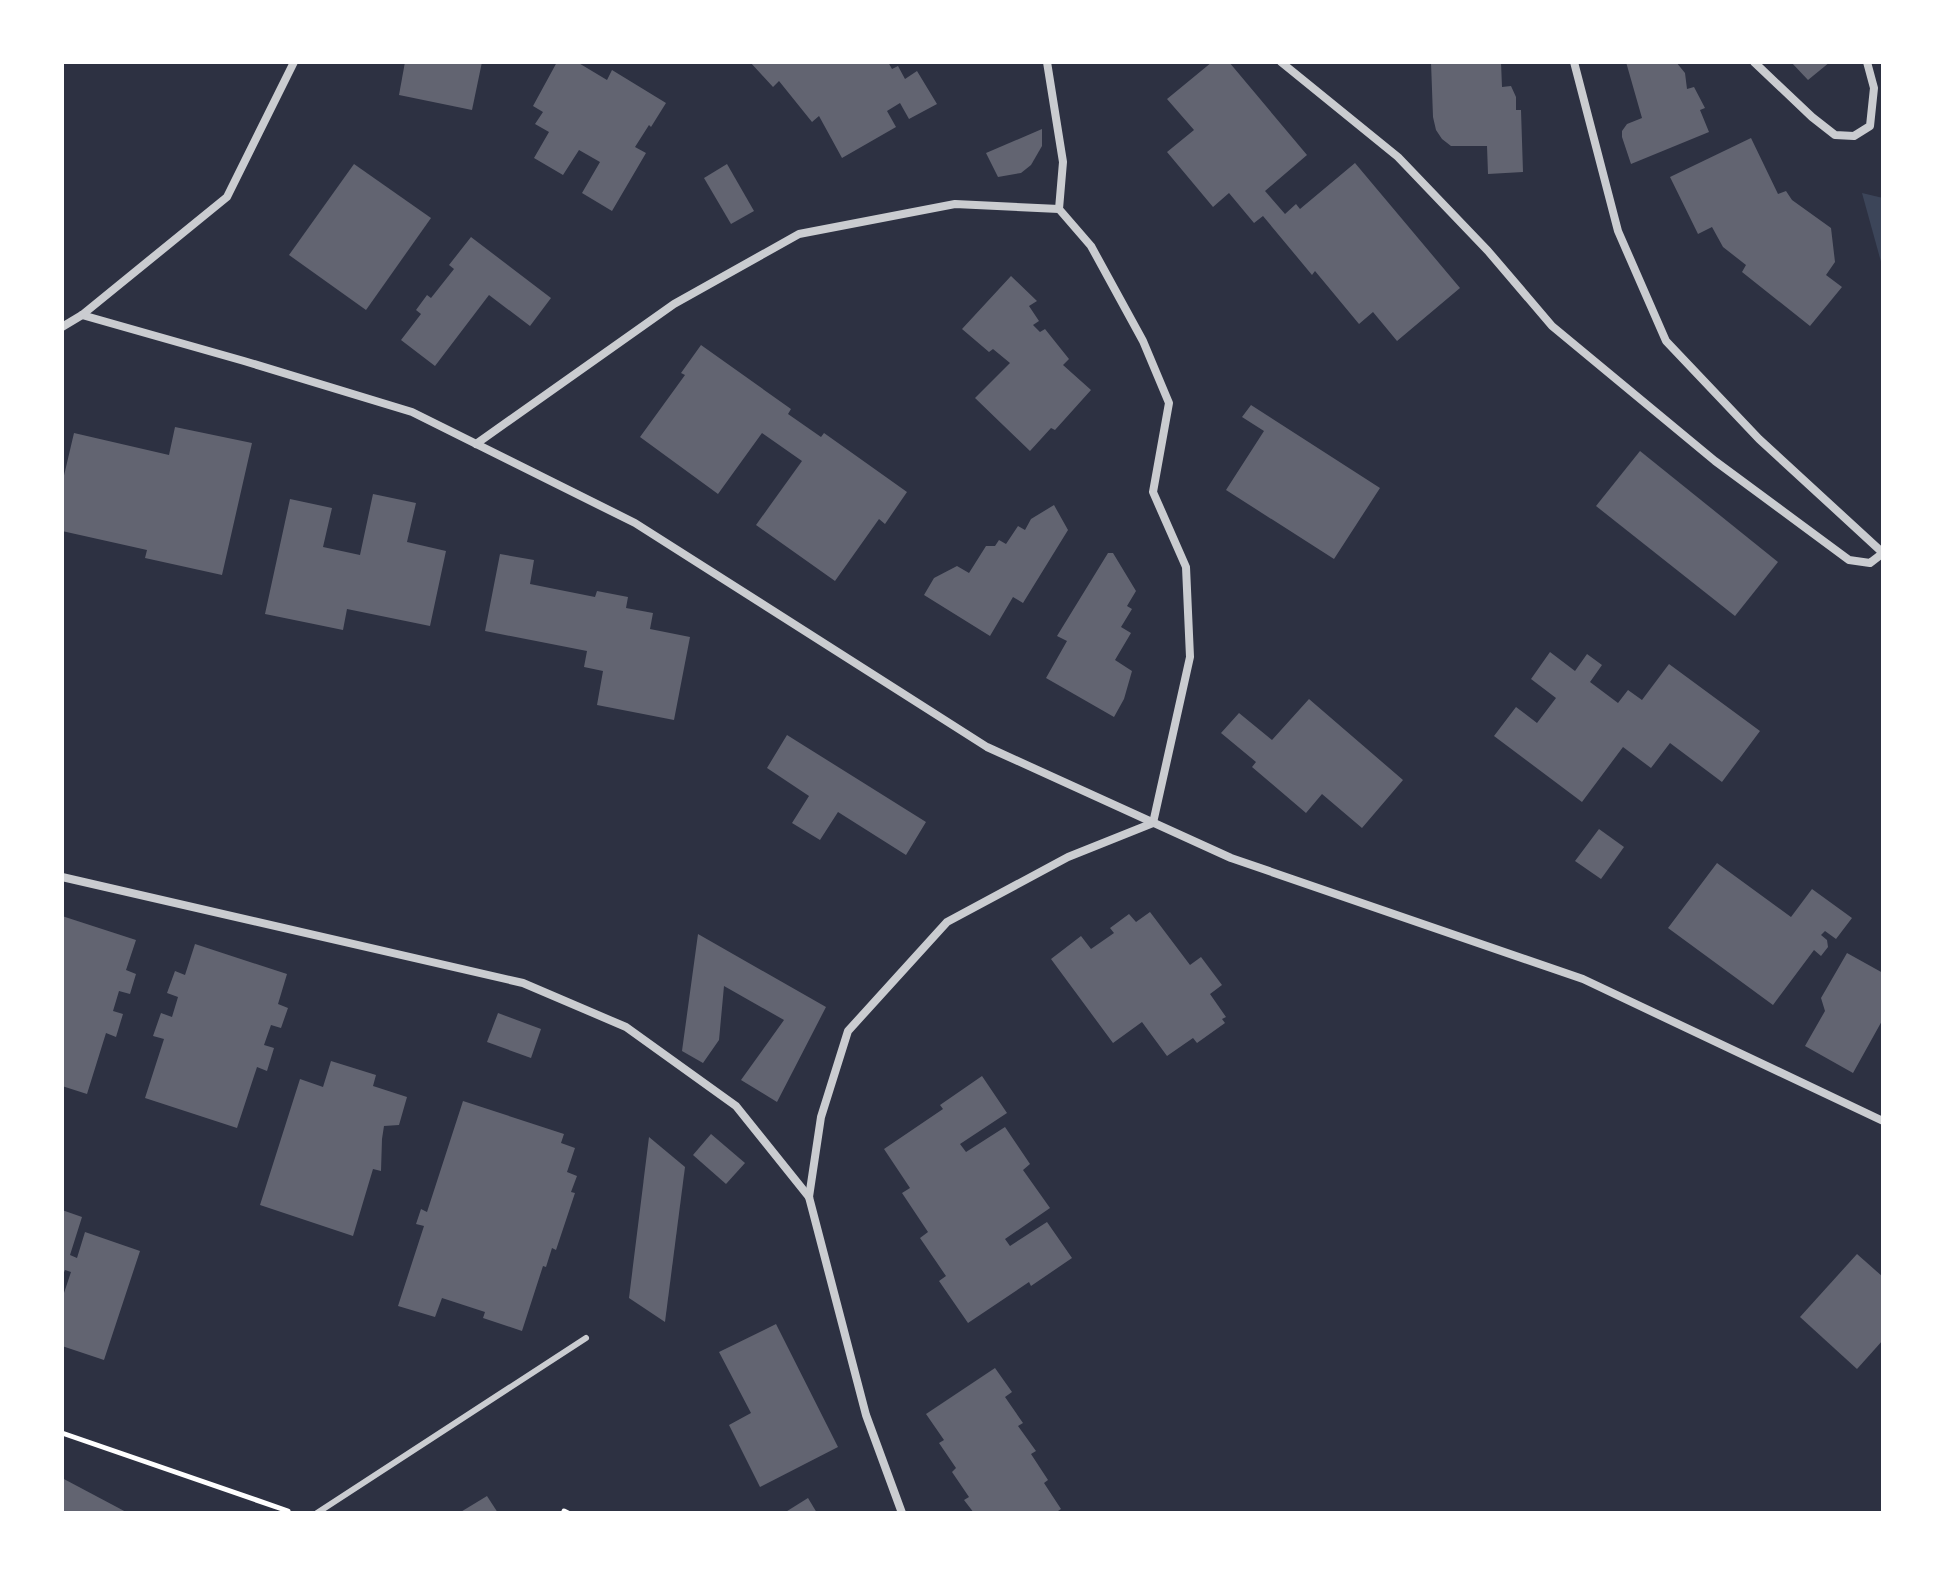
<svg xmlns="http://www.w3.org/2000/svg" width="1945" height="1575" font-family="'Archivo Narrow',sans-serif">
<rect width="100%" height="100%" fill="#2d3142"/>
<polygon fill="#3c4559" points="1862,193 1883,198 1883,269"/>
<g fill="#626471">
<polygon points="405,62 482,62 472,110 399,95"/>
<polygon points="557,62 577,62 607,80 612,70 666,103 651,127 649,125 635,147 646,153 612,211 582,193 600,162 579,150 563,175 534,158 549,132 535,124 543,112 533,106"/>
<polygon points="750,62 888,62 892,69 898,66 905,79 917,71 937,104 909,119 900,103 887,111 896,127 842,158 819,116 812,122 779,81 773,87"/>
<polygon points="1212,62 1229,62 1307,155 1265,191 1285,214 1296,204 1300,209 1355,163 1460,288 1397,341 1373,312 1359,324 1315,271 1312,275 1263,216 1254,223 1229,193 1213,207 1167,152 1194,130 1167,99"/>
<polygon points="1431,62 1501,62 1502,87 1511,86 1516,97 1516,110 1521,110 1523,172 1488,174 1487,146 1451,146 1442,139 1436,130 1433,117"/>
<polygon points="1626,62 1676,62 1685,73 1687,89 1694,87 1705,108 1700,110 1709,132 1631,164 1622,137 1622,131 1627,124 1642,118"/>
<polygon points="1791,62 1830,62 1808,80"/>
<polygon points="1042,129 1042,146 1031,165 1021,173 998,177 986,153"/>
<polygon points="1751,138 1778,194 1786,191 1792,200 1831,228 1835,262 1826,275 1842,287 1810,326 1742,272 1746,265 1723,247 1712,227 1698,234 1670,177"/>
<polygon points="354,164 431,218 366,310 289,255"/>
<polygon points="727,164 754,211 731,224 704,178"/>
<polygon points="471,237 551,298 530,326 489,295 435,366 401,340 421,314 416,310 427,295 431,298 454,269 449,265"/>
<polygon points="1011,276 1037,301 1029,306 1039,321 1033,325 1040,332 1045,329 1069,359 1063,365 1091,390 1055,430 1051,428 1030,451 975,398 1010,363 993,349 989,352 962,329"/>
<polygon points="701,345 791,409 788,414 821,437 824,433 907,492 885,524 879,519 835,581 756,525 802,461 762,433 718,494 640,437 685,375 681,373"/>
<polygon points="1251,405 1380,488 1334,559 1226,490 1264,431 1242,417"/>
<polygon points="175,427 252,443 222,575 145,558 147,550 62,531 62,484 74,433 169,455"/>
<polygon points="1640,451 1778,562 1735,616 1596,506"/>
<polygon points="373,494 416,503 407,542 446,551 430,626 347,609 343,630 265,614 290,499 332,508 323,547 360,555"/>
<polygon points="1054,505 1068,530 1023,603 1013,597 990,636 924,595 934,578 957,566 969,573 986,546 995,546 999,540 1006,544 1018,526 1025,530 1031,519"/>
<polygon points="1108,553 1113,553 1136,591 1127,606 1132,609 1121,627 1131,633 1115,660 1132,671 1124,699 1114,717 1046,678 1067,641 1057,636"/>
<polygon points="500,554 534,560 530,584 595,597 597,591 628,597 626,608 653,613 650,629 690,637 674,720 597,705 603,671 584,667 587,651 485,631"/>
<polygon points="1550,652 1575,671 1587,654 1602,665 1590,682 1618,703 1628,690 1642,700 1669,664 1760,731 1722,782 1670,743 1651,768 1623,747 1582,802 1494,736 1516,707 1537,723 1556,698 1531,679"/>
<polygon points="1309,699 1403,780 1362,828 1322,794 1306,813 1252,767 1256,762 1221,733 1239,713 1272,740"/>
<polygon points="787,735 926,822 906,855 838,812 820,840 792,823 809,796 767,768"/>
<polygon points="1599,829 1624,847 1601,879 1575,861"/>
<polygon points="1717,863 1791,917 1812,889 1852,918 1836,939 1825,931 1821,935 1827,940 1828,947 1821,956 1814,950 1773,1005 1668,928"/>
<polygon points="1150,912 1190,965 1201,957 1222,985 1210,994 1226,1017 1222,1019 1225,1023 1197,1043 1193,1038 1167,1056 1142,1022 1113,1043 1051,959 1081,936 1091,949 1114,933 1110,928 1129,914 1136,922"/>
<polygon points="62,916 136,940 126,970 136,974 130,994 119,991 113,1011 123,1014 116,1037 106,1033 87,1094 62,1086"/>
<polygon points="698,934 826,1007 777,1102 741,1080 784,1020 724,986 719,1040 703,1063 682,1051"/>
<polygon points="195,944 287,974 278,1004 288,1008 281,1028 271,1025 264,1045 274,1048 267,1071 257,1067 237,1128 145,1098 164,1039 153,1036 161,1013 172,1017 178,997 167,993 175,971 185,975"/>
<polygon points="1847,953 1883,973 1883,1019 1853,1073 1805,1046 1825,1011 1821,998"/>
<polygon points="498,1013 541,1029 531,1058 487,1042"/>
<polygon points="331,1061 376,1075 373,1086 407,1097 399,1125 384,1126 382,1139 381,1171 373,1169 353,1236 260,1205 300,1079 323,1087"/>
<polygon points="982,1076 1007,1113 960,1144 966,1152 1005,1127 1030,1164 1023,1170 1050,1208 1005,1239 1010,1246 1047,1222 1072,1258 1031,1286 1029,1282 968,1323 939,1281 946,1276 920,1238 928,1232 902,1193 910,1188 884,1149 943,1109 940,1105"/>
<polygon points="463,1101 564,1134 561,1143 575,1148 567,1172 577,1176 571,1192 575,1193 556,1250 552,1248 546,1267 543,1266 522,1331 483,1318 485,1312 442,1298 435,1317 398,1306 424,1226 416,1224 421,1209 427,1212"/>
<polygon points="711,1134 745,1163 726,1184 693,1155"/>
<polygon points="649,1137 685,1167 665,1322 629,1298"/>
<polygon points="62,1210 82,1217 70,1255 77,1258 85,1232 140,1251 104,1360 62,1346 62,1299 71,1272 65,1270 62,1277"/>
<polygon points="1857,1254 1883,1277 1883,1340 1857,1369 1800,1317"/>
<polygon points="776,1324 838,1447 760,1487 729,1425 751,1413 719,1352"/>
<polygon points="995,1368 1012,1392 1005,1397 1023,1423 1018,1426 1036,1451 1031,1454 1048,1480 1044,1483 1061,1509 1055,1513 974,1513 964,1500 969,1497 952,1472 956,1468 939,1443 944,1440 926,1414"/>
<polygon points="62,1478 128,1513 62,1513"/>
<polygon points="487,1496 498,1513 459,1513"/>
<polygon points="808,1498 817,1513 784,1513"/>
</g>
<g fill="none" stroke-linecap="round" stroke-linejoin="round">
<g stroke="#fff" stroke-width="5">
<polyline points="62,1433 288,1511"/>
<polyline points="564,1511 568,1513"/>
</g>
<polyline stroke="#caccd0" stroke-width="6" points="317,1513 586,1338"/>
<g stroke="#caccd0" stroke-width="8">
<polyline points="1281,62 1398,157 1488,251 1552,326 1715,461 1849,560 1870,563 1883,553"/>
<polyline points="1574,62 1618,231 1666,341 1759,439 1883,553"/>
<polyline points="1754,62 1812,117 1835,135 1854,136 1870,126 1874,88 1867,62"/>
<polyline points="82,315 244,361 412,412 635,523 987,747 1231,858 1583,979 1883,1121"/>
<polyline points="62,327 82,315 227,197 294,62"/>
<polyline points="476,444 674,304 799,234 955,204 1059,209"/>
<polyline points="62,877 523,983 626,1027 736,1106 809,1197"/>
<polyline points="902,1513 866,1415 809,1197 821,1117 848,1031 947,922 1068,857 1153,823 1190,657 1186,567 1153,492 1169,403 1143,341 1091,246 1059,209 1063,162 1047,62"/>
</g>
</g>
<rect width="1945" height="1575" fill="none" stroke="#ffffff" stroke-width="128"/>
</svg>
